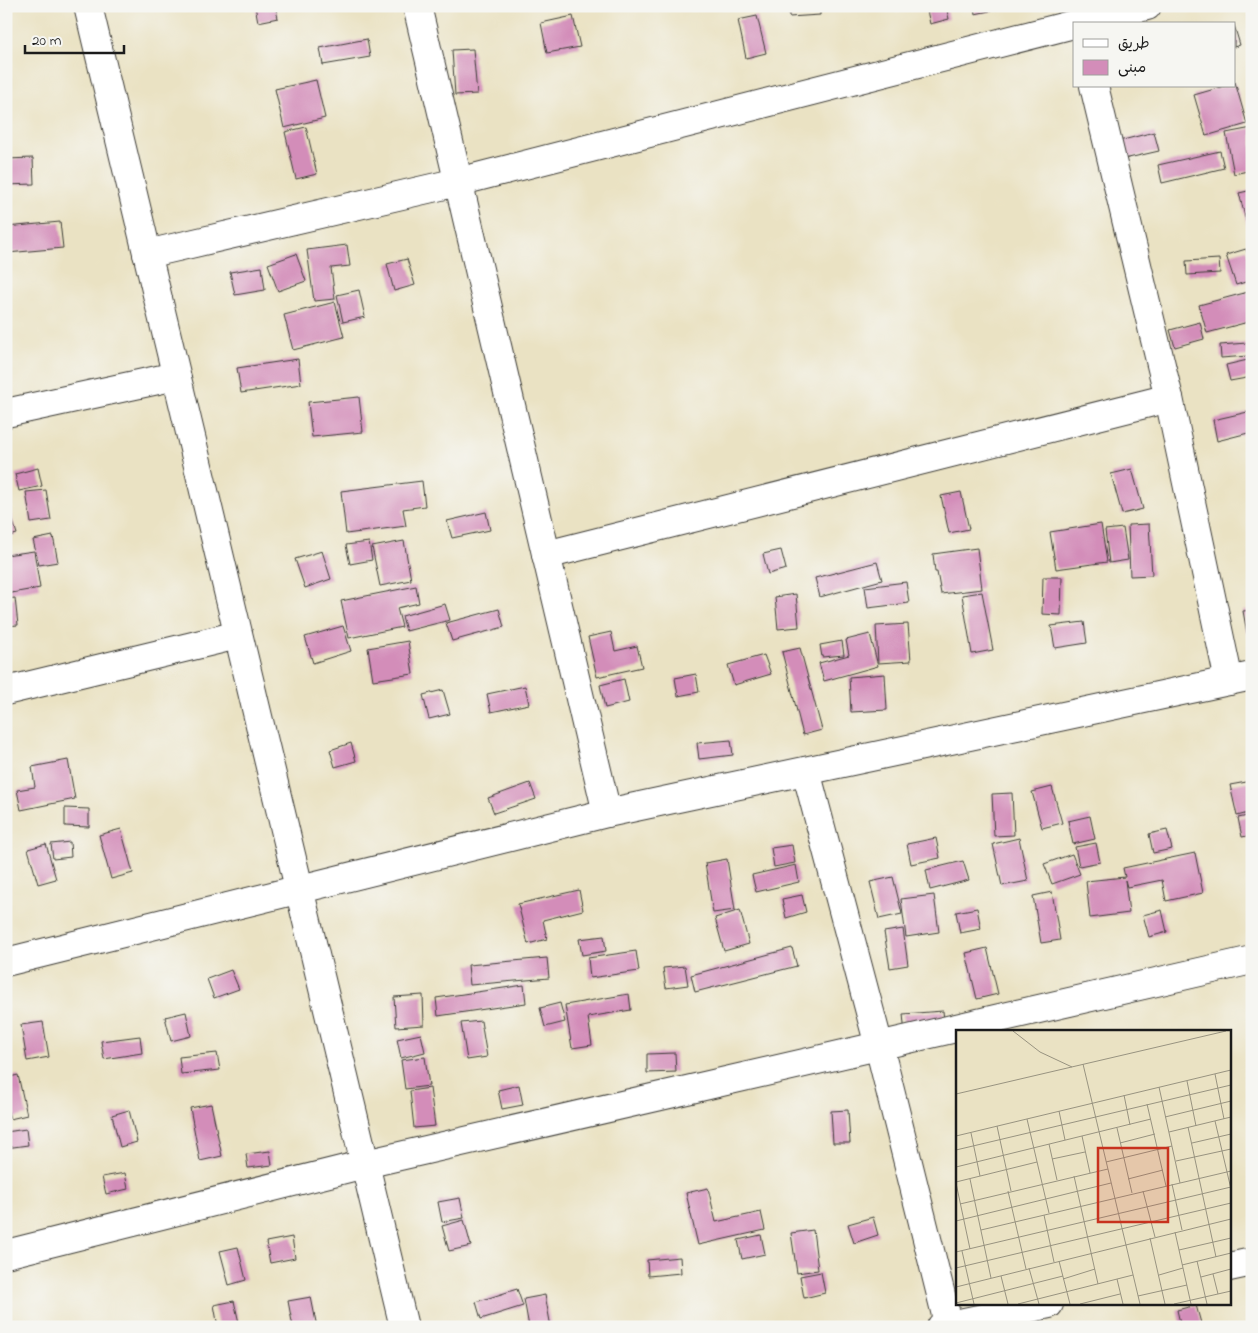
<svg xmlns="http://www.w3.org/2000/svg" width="1258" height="1333" font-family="'Indie Flower','Playpen Sans Arabic',sans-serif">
<rect width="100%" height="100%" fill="#f6f6f2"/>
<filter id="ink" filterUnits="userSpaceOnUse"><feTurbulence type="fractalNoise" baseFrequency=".02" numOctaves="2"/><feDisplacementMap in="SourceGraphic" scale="10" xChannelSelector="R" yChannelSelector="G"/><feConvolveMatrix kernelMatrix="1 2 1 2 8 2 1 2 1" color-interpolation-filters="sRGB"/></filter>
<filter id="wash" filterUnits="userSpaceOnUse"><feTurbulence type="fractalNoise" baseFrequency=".0096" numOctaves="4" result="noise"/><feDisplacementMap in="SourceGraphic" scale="20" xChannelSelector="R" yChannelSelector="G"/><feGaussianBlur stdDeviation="1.12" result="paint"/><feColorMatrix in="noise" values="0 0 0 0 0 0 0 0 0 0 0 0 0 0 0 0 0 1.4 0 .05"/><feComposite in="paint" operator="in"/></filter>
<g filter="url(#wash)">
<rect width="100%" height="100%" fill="#eae2c3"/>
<g id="blocks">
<g fill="#d38db9">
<polygon points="255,6 275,6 278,18 258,22"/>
<polygon points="789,6 820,6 820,15 789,17"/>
<polygon points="926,6 946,6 949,19 930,24"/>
<polygon points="974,6 1009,6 1009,7 975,14"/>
<polygon points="573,16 580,47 547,53 541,23"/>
<polygon points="757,16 766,53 746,58 738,20"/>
<polygon points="1234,25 1240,45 1234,47"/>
<polygon points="367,39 370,57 323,65 320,48"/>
<polygon points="473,49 477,94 455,95 452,50"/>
<polygon points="316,80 325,118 284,128 275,89"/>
<polygon points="1235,82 1247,124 1206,136 1194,95 1225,86 1234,86"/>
<polygon points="306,127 317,174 296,179 285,132"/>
<polygon points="1252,128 1252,170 1234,174 1226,133"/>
<polygon points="1154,132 1159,151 1124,159 1119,141"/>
<polygon points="1220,151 1224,168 1162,183 1158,165"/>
<polygon points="33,158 34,184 6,185 6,159"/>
<polygon points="1252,190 1252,240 1251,240 1239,193"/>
<polygon points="60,222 63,248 7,253 6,227"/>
<polygon points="347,245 350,266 331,268 335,299 314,301 307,250"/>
<polygon points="1246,249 1252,265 1252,280 1236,285 1226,255"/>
<polygon points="296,254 306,281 278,291 268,264"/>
<polygon points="407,259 415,285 394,291 387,264"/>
<polygon points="1219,259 1220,273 1187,275 1186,261"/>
<polygon points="262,267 265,290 235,295 230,272"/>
<polygon points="359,290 365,317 343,322 337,295"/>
<polygon points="1252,291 1252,321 1207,333 1199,305"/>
<polygon points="335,302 344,337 293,350 284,315"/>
<polygon points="1200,322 1204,339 1175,347 1170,330"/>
<polygon points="1247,343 1248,356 1221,358 1220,345"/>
<polygon points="298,359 301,384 241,393 237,368"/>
<polygon points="1252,359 1252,377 1230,381 1226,365"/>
<polygon points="359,397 363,432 312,437 308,402"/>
<polygon points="1252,411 1252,432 1217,441 1213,420"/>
<polygon points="38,468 42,486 19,491 15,474"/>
<polygon points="1132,469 1143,509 1122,514 1111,474"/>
<polygon points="422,481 425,506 403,509 406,526 346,534 341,491"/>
<polygon points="46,490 51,520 31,523 26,492"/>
<polygon points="961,492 969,529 949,533 941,496"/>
<polygon points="6,500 17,534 6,537"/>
<polygon points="486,512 490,530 452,538 447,521"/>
<polygon points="1101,524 1107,562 1056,569 1050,532"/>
<polygon points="1149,524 1152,575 1130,576 1128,525"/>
<polygon points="1123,528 1128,560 1109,563 1105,530"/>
<polygon points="53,536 58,562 39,565 33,540"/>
<polygon points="404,541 411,580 380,586 372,547"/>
<polygon points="369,542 372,560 350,564 346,545"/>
<polygon points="977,548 982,589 941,594 937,572 935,572 933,554"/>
<polygon points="781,550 786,569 768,574 763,554"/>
<polygon points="34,551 40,588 6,594 6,555"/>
<polygon points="322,551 331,579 305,588 295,559"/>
<polygon points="877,562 882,580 820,597 815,578"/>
<polygon points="1043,577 1062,577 1061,615 1042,614"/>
<polygon points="906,582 909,603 868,608 865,587"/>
<polygon points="416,586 419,603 397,608 402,627 349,638 341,601"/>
<polygon points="982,592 993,650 972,654 962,595"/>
<polygon points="796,594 799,627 778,629 775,597"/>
<polygon points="15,598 18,625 6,626 6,599"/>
<polygon points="445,604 450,620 406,631 402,616"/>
<polygon points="499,609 504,627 452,641 446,623"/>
<polygon points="1252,610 1252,632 1247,633 1243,611"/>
<polygon points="1084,622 1087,643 1055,648 1051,626"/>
<polygon points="908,624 911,661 878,663 876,626"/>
<polygon points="343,626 351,651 313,663 305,637"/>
<polygon points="611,632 615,651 637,646 642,667 597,677 588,637"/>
<polygon points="870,634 878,666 824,681 819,663 849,655 846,640"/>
<polygon points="408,641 413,674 373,680 368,648"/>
<polygon points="842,641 844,655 822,657 820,645"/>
<polygon points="800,648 822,730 803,735 782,652"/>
<polygon points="764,655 771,674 734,685 728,665"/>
<polygon points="696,674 699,692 678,696 675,678"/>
<polygon points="885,674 887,710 851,712 849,677"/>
<polygon points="624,679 629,702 605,708 600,685"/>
<polygon points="525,686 529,704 491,712 487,694"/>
<polygon points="443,690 450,714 429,719 423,695"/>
<polygon points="731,740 733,755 699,759 697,743"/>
<polygon points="351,743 356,761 335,767 330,750"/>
<polygon points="68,760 75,799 21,810 17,790 35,787 32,767"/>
<polygon points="1252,781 1252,812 1237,816 1230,785"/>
<polygon points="530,783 536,799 494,813 488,798"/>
<polygon points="1052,787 1062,823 1042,828 1032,792"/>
<polygon points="1012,793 1014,835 994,836 992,794"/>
<polygon points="65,808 89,809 89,827 65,826"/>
<polygon points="1252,815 1252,835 1242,837 1238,818"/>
<polygon points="1090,816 1095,839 1073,844 1068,821"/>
<polygon points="121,829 133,873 111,879 99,835"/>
<polygon points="1167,830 1172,849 1153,853 1149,834"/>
<polygon points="936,838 940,858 911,864 907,844"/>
<polygon points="1019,838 1028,881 1002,886 993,844"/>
<polygon points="70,842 71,857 53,859 51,844"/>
<polygon points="1096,843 1100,862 1079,866 1075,847"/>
<polygon points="46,844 56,879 38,884 28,849"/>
<polygon points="792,845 795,863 774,867 771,848"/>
<polygon points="1195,853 1203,893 1166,901 1162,880 1127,887 1125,880 1129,913 1090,918 1086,881 1125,877 1123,868"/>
<polygon points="1072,854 1080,874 1052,884 1044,864"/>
<polygon points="727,859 735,910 713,913 705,863"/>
<polygon points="963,861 969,880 930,890 926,870"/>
<polygon points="796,865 799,882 756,892 752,875"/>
<polygon points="893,877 902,914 879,919 870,882"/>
<polygon points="579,890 583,910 543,920 547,939 528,944 518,904"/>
<polygon points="1052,892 1060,940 1041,943 1033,896"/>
<polygon points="802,895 806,912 786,918 782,899"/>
<polygon points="934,895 939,932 906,937 901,899"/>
<polygon points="977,908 981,929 960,933 956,912"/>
<polygon points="740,910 749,944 724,951 715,918"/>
<polygon points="1162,910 1167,932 1149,937 1143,915"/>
<polygon points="903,929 908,965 890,968 884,932"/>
<polygon points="604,936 606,951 582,955 579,939"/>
<polygon points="792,948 797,966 695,992 691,975"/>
<polygon points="987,948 998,994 977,999 966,953"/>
<polygon points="636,951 639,971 590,978 588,958"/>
<polygon points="547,958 549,978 470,985 468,965"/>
<polygon points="685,966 688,985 666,988 663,968"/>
<polygon points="231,970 239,989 214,998 207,979"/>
<polygon points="524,985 526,1003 438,1016 436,998"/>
<polygon points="629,994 631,1010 588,1017 592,1045 572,1048 565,1005"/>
<polygon points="423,995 424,1025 396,1027 394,997"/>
<polygon points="560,1003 565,1022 545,1027 540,1008"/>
<polygon points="943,1011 945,1030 905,1035 903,1014"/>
<polygon points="186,1012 191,1036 171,1041 165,1017"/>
<polygon points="481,1021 487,1057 467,1060 461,1023"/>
<polygon points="43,1022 49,1057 27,1061 21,1025"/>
<polygon points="421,1034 425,1052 401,1058 397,1039"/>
<polygon points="140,1036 142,1053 104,1059 101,1041"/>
<polygon points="217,1053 220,1070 181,1074 179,1057"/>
<polygon points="675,1053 676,1072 647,1073 647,1054"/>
<polygon points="425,1057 429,1086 405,1089 401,1060"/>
<polygon points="18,1075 27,1115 10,1119 6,1105 6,1078"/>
<polygon points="519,1085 523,1105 502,1109 498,1090"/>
<polygon points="430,1088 435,1126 414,1128 410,1091"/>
<polygon points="211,1104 222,1156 200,1161 190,1108"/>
<polygon points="129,1110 137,1142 120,1147 112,1115"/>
<polygon points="848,1110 850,1143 833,1143 831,1111"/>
<polygon points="26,1129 28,1145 6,1148 6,1132"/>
<polygon points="270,1151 272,1165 248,1168 246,1154"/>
<polygon points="125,1173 128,1189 106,1194 102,1177"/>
<polygon points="708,1188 716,1222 761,1212 765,1230 698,1245 686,1193"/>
<polygon points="460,1198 464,1218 442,1222 438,1202"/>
<polygon points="873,1217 878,1235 854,1243 848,1224"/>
<polygon points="464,1220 471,1246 449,1251 442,1226"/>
<polygon points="813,1230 818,1270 797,1273 791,1233"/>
<polygon points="761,1235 765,1254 742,1259 738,1240"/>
<polygon points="292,1237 295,1258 270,1263 266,1242"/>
<polygon points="238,1247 246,1280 229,1285 220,1251"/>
<polygon points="680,1257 681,1273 648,1276 647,1260"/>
<polygon points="821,1272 825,1293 804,1298 800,1276"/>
<polygon points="517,1289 523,1306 481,1319 476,1302"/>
<polygon points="545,1295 551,1327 529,1327 524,1299"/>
<polygon points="311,1297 317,1327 293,1327 288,1301"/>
<polygon points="234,1301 240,1327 218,1327 214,1305"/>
<polygon points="1196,1305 1202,1327 1181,1327 1177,1310"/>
</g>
</g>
</g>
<g filter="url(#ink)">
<use href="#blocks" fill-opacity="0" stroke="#3b3a35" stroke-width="1"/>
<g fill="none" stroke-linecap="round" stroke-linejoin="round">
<defs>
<g id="street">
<polyline points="417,6 607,813"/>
<polyline points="1076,24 1147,6"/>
<polyline points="1094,86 1169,398 1229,681"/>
<polyline points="147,254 458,182 1074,24"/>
<polyline points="6,413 176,376"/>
<polyline points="546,555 1169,398"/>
<polyline points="6,691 238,635"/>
<polyline points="806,771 879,1046 949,1327"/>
<polyline points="6,962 607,813 1252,676"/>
<polyline points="6,1254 365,1164 1252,960"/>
<polyline points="1229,1267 1252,1262"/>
<polyline points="941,1327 1049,1304"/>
</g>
<polyline id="secondary" points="88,6 404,1327"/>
</defs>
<use href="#street" stroke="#3b3a35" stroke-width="30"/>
<use href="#secondary" stroke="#3b3a35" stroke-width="30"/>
<use href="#street" stroke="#fff" stroke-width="28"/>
<use href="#secondary" stroke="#fff" stroke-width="28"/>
</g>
</g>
<g transform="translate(956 1030)">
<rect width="275" height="275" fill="#eae2c3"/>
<path fill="none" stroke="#989380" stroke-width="1" d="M57,1L84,22L116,37M127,34L184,274M259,44L268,89M231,51L240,96M203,57L224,153M0,64L270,1M168,65L174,95M191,74L210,156M103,81L109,110M209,87L275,71M71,89L93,183M259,91L275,159M41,96L55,161M232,97L260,227M161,98L176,163M213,102L275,87M15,103L24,146M0,106L275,40M126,106L134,143M164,113L199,104M236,113L275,104M93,114L101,150M0,120L275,55M96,129L129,122M220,131L275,119M150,132L216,116M0,137L195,89M118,146L142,254M14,149L35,248M172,149L207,140M0,152L81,132M0,153L14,219M216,154L226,200M52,161L70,239M187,161L199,207M4,174L152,139M88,185L98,232M0,191L155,153M25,200L275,141M219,202L235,274M194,208L209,274M223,220L275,208M6,221L18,274M0,222L275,157M103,231L114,274M241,231L251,274M226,235L275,223M0,238L275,173M73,238L83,274M257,244L262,264M203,245L227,238M45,246L52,274M245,247L275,239M107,249L139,239M161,249L167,274M0,257L275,189M182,266L231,255M0,273L107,246M62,274L177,245M124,274L164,264M218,274L275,261"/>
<path fill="#c8321e" fill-opacity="0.15" stroke="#c8321e" stroke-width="2.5" d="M142,118H212V192H142Z"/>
<rect width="275" height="275" fill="none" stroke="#1c1c1c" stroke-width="2.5"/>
</g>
<rect width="1258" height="1333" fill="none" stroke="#f6f6f2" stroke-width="25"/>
<rect x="1073" y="22" width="162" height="65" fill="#f6f6f2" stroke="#9f9f9c"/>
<rect x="1083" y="39" width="25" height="8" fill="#ffffff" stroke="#9f9f9c"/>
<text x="1118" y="48" font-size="15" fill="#1c1c1c">طريق</text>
<rect x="1083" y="60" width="25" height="15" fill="#d38db9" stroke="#9f9f9c"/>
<text x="1118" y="72" font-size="15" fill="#1c1c1c">مبنى</text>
<path d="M25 45v8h99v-8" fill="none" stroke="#1c1c1c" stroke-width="2.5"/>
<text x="32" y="45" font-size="15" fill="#1c1c1c" stroke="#f6f6f2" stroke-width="4" paint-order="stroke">20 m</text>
</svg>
